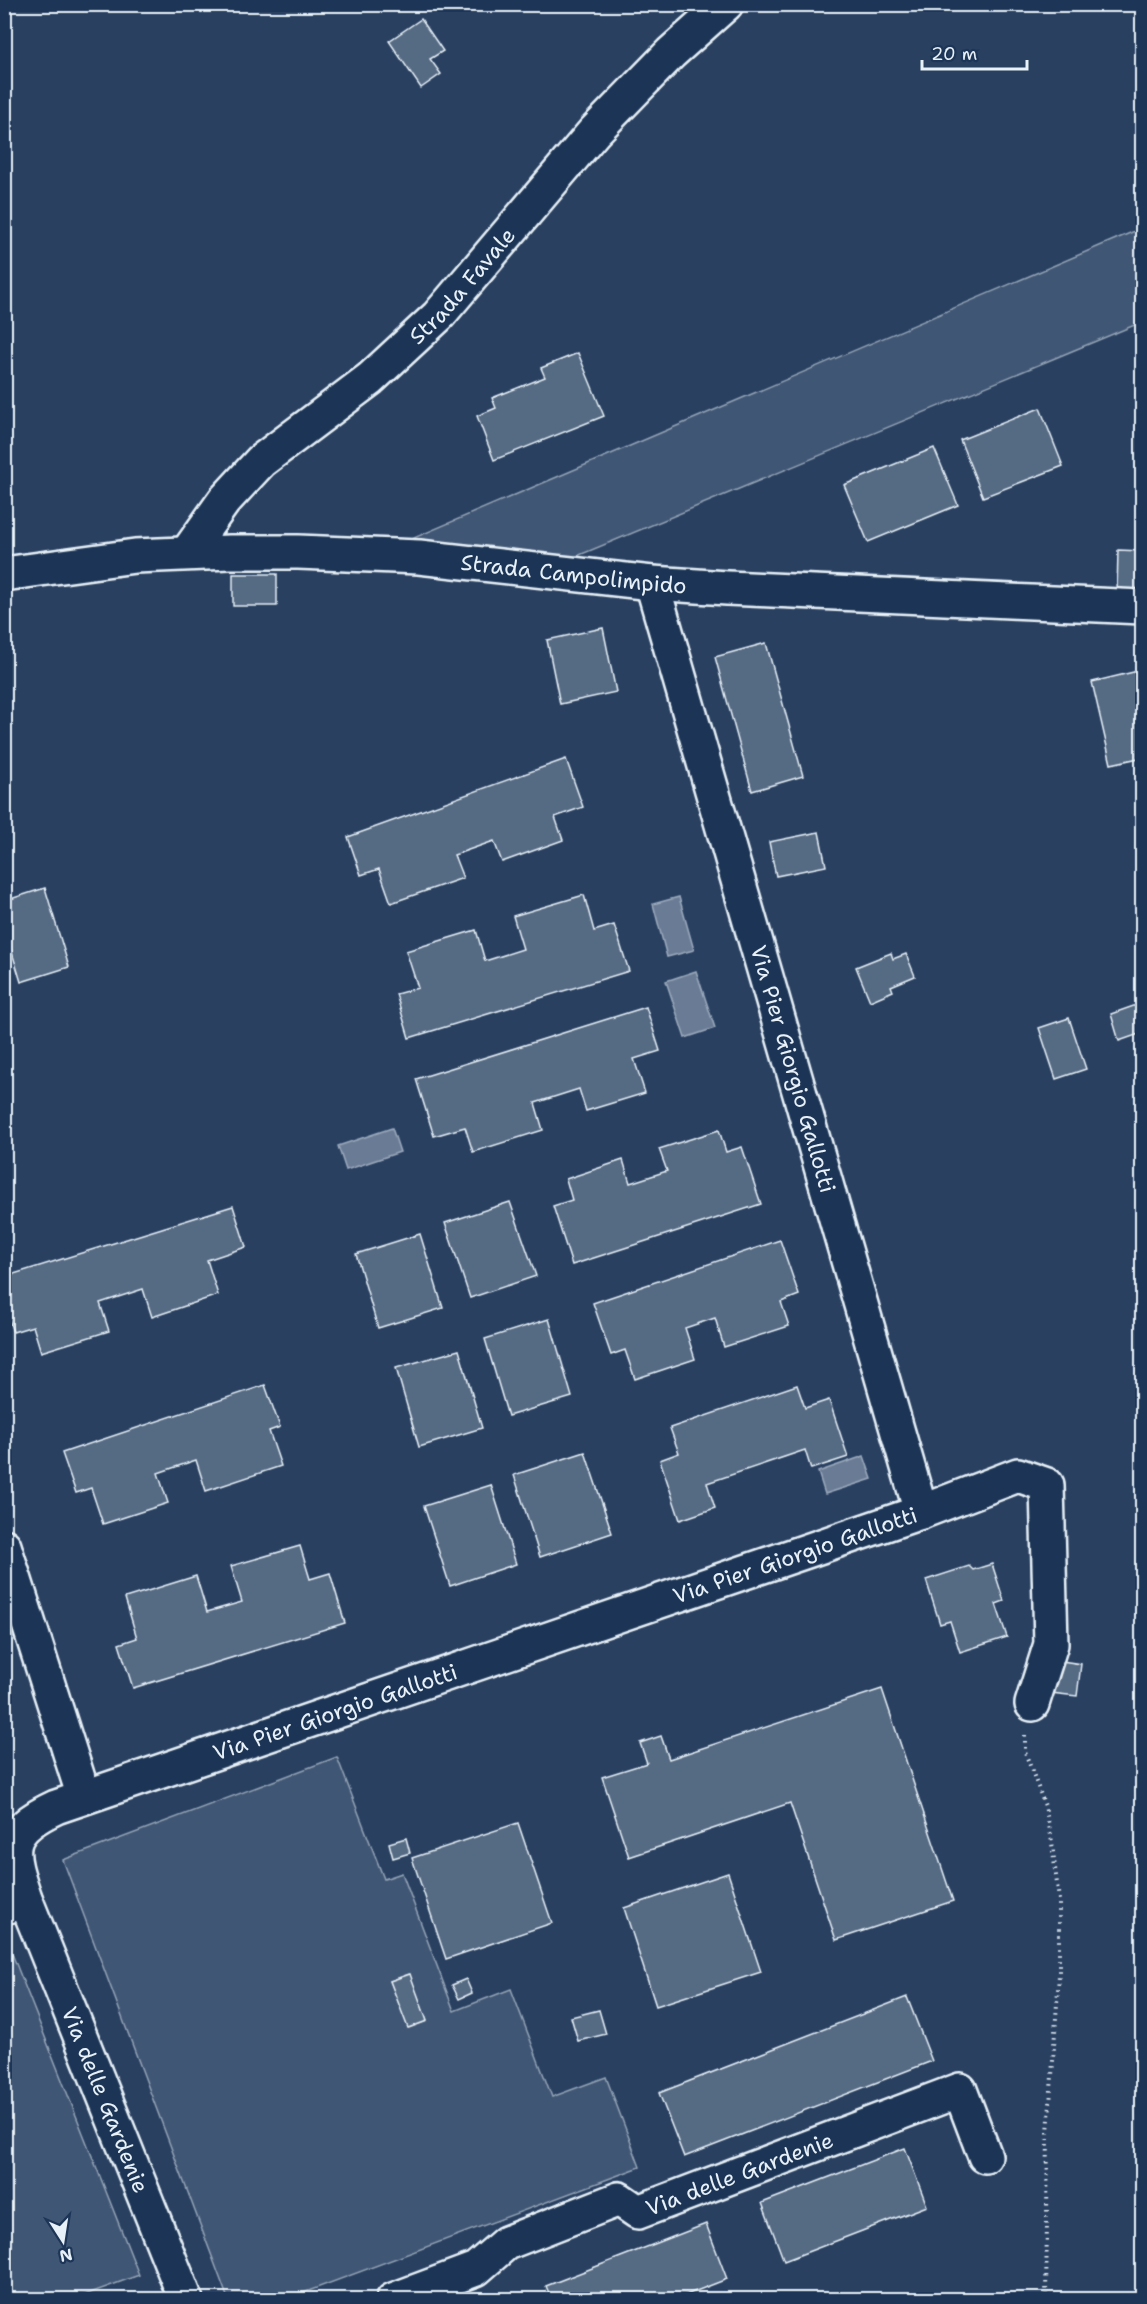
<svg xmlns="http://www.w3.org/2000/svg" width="1147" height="2304" font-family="'Shantell Sans',sans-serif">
<rect width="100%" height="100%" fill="#294061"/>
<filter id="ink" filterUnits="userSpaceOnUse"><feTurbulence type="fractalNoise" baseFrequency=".0167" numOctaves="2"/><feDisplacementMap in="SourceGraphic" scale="12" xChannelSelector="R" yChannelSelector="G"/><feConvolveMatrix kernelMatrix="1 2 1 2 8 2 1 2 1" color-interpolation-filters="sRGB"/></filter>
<g filter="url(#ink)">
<g fill="#415774" stroke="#94a4b6" stroke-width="1.5" fill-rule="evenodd">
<polygon points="1142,228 1142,322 565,561 409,540"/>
<path d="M337,1757L384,1879L402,1873L454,2011L511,1989L552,2097L606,2077L640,2167L287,2299H228L63,1860ZM409,1974L427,2021L409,2028L390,1981Z"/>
<polygon points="9,1946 139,2275 74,2299 5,2299 4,1947"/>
</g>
<g fill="#6b7c95" stroke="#9dabbd" stroke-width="1.5">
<polygon points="679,897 694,950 667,957 653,904"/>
<polygon points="696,971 715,1028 685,1038 666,981"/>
<polygon points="392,1128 400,1152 346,1170 338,1146"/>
<polygon points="864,1456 872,1479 825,1494 818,1472"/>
</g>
<g fill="#556a83" stroke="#e8f1f8" stroke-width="1.5">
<polygon points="421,19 443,51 430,59 441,74 421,88 389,41"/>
<polygon points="578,353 604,416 494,460 477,416 496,408 492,398 545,377 541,368"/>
<polygon points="1040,408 1063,466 983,497 960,440"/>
<polygon points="934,448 958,505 868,542 844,485"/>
<polygon points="1118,550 1142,551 1142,595 1117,594"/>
<rect x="233" y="574" width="44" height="32"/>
<polygon points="603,628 616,692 560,704 547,640"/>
<polygon points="766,643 803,776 752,791 715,657"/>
<polygon points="1142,670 1142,775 1139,758 1111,764 1092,682"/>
<polygon points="566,759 583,807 555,817 563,840 502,862 494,841 454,855 463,878 391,903 379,869 361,875 348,837"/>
<polygon points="819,832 826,866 776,876 769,842"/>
<polygon points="45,888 69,967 21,982 4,926 4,901"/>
<polygon points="584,895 594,931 614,925 629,971 409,1038 396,994 418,988 406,951 476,930 485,961 523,949 513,916"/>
<polygon points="891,953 893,959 906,954 915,976 891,986 893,991 870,1001 856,967"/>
<polygon points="1142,1003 1142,1033 1119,1041 1111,1014"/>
<polygon points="646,1007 660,1051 634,1059 645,1093 586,1111 579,1089 535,1103 543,1130 473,1152 465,1127 434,1136 416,1079"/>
<polygon points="1069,1018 1086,1069 1056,1079 1039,1028"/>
<polygon points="719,1130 726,1152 742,1147 761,1204 572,1265 553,1206 572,1200 566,1179 623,1160 630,1183 667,1171 659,1149"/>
<polygon points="510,1202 536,1276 470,1298 445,1223"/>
<polygon points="233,1206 246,1247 207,1260 218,1295 152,1317 143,1289 100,1303 109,1331 41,1352 33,1326 13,1332 4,1305 4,1277"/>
<polygon points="420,1234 443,1308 378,1328 356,1254"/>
<polygon points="780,1240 799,1295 781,1302 789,1326 724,1347 715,1318 685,1328 695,1359 635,1379 625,1350 611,1355 593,1303"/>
<polygon points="549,1319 572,1397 508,1416 485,1339"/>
<polygon points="459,1350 482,1428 419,1447 396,1368"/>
<polygon points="265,1385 280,1427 269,1431 281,1466 206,1491 196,1460 158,1473 168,1503 103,1524 91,1488 76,1493 62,1453"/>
<polygon points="797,1385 805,1408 829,1400 848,1457 811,1469 805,1450 707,1483 715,1508 680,1520 660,1460 679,1453 670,1428"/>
<polygon points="585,1452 612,1533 540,1557 514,1475"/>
<polygon points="491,1485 516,1564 450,1586 424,1506"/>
<polygon points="300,1546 310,1579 330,1573 345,1623 133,1688 119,1644 137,1638 125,1598 196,1576 207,1612 242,1602 231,1566"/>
<polygon points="992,1564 1004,1601 996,1604 1007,1637 960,1652 950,1621 940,1624 926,1580 969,1566 973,1570"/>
<polygon points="1055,1660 1081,1664 1077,1696 1051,1693"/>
<polygon points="882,1689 953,1901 836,1940 790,1803 629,1857 602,1777 647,1763 640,1743 661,1736 669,1759"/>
<polygon points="518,1823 552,1923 446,1959 412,1858"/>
<polygon points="406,1838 410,1853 393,1858 389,1843"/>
<polygon points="728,1873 761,1972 656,2006 624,1908"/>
<polygon points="410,1974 427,2021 408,2028 390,1981"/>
<polygon points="466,1979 472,1993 459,1999 452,1985"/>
<polygon points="907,1997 932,2061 684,2157 659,2093"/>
<polygon points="599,2010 606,2034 578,2041 571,2017"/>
<polygon points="905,2148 927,2206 784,2261 762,2203"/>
<polygon points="706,2224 727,2279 673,2300 552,2300 546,2286"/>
</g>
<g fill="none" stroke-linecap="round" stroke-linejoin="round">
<defs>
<g id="minor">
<path id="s1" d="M187,553L224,501L261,461L370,379L438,316L594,132L671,53L726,4"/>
<polyline points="921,1512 1018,1475 1047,1485 1051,1644 1032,1704"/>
<polyline points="4,1546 84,1797"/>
<path id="s2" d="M26,1901L186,2300"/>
<path id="s3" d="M4,1907L26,1901C9,1851 2,1832 56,1807L921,1512L652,583"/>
<path id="s4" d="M393,2300L476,2269L506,2243L619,2199L638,2212L960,2090L985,2156"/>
</g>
<g id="tertiary">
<path id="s5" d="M4,574L135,556L230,552H298L419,557L652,583L727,588L1142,607"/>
</g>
</defs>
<use href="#minor" stroke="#e8f1f8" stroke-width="38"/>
<use href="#tertiary" stroke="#e8f1f8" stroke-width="38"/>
<polyline stroke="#e8f1f8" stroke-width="4" stroke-dasharray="1.5 4.5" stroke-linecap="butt" points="1025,1735 1025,1752 1045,1806 1051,1835 1059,1900 1059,1975 1048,2133 1046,2300"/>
<use href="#minor" stroke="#1d3557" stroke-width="33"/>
<use href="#tertiary" stroke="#1d3557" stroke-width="33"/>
</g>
</g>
<g text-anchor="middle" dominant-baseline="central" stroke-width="4.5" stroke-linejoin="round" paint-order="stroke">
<g font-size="22" fill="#e8f1f8" stroke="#1d3557">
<text stroke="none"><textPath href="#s1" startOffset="386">Strada Favale</textPath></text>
<text stroke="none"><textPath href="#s5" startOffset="572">Strada Campolimpido</textPath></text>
<text transform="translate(793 1069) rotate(74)">Via Pier Giorgio Gallotti</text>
<text stroke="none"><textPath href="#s3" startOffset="920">Via Pier Giorgio Gallotti</textPath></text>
<text stroke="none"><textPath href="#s3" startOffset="434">Via Pier Giorgio Gallotti</textPath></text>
<text stroke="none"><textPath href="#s2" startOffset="214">Via delle Gardenie</textPath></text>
<text stroke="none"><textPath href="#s4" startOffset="381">Via delle Gardenie</textPath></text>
</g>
</g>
<rect width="1147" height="2304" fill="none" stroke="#1d3557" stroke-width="24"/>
<rect x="12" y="12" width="1123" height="2280" fill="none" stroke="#e8f1f8" stroke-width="2" filter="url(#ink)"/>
<g transform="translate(63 2241) rotate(168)" stroke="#1d3557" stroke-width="4.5" paint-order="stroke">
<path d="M0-4.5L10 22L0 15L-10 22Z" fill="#e8f1f8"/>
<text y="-9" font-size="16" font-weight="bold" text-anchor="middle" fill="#e8f1f8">N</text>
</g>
<path d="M922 60v9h105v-9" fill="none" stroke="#e8f1f8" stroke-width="3"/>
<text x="931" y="60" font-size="18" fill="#e8f1f8" stroke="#1d3557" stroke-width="4.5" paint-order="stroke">20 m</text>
</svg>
